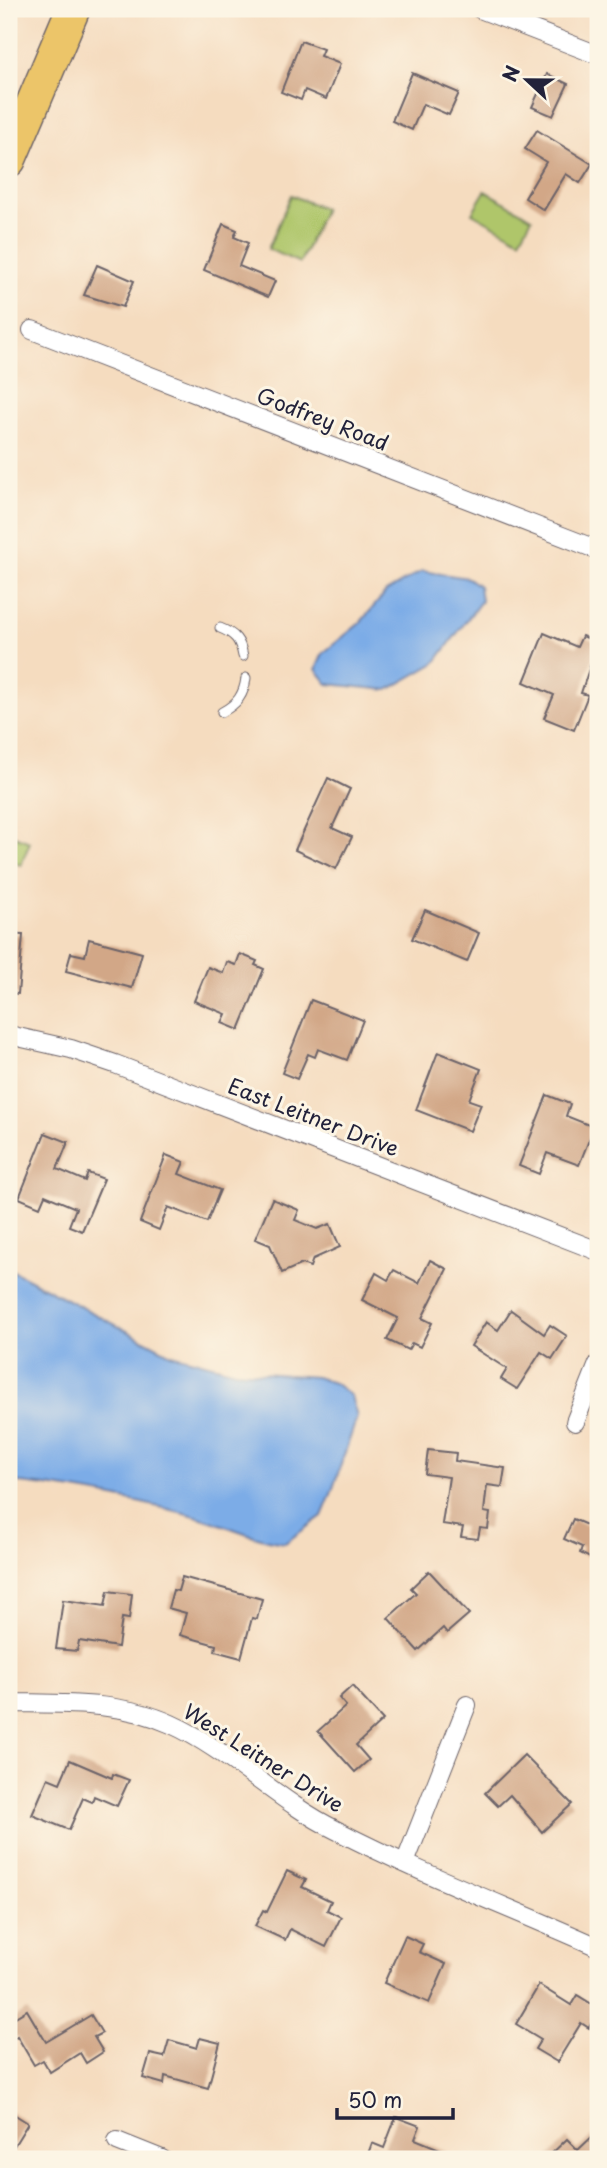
<svg xmlns="http://www.w3.org/2000/svg" width="607" height="2168" font-family="'Playpen Sans',sans-serif">
<rect width="100%" height="100%" fill="#fcf5e5"/>
<filter id="ink" filterUnits="userSpaceOnUse"><feTurbulence type="fractalNoise" baseFrequency=".0143" numOctaves="2"/><feDisplacementMap in="SourceGraphic" scale="14" xChannelSelector="R" yChannelSelector="G"/><feConvolveMatrix kernelMatrix="1 2 1 2 8 2 1 2 1" color-interpolation-filters="sRGB"/></filter>
<filter id="wash" filterUnits="userSpaceOnUse"><feTurbulence type="fractalNoise" baseFrequency=".00686" numOctaves="4" result="noise"/><feDisplacementMap in="SourceGraphic" scale="28" xChannelSelector="R" yChannelSelector="G"/><feGaussianBlur stdDeviation="1.57" result="paint"/><feColorMatrix in="noise" values="0 0 0 0 0 0 0 0 0 0 0 0 0 0 0 0 0 1.4 0 .05"/><feComposite in="paint" operator="in"/></filter>
<g filter="url(#wash)">
<rect width="100%" height="100%" fill="#f5dcbf"/>
<g fill="#afc66b" stroke="#687453" stroke-width="2">
<polygon points="485,191 532,218 520,240 472,213"/>
<polygon points="291,195 324,209 300,263 268,249"/>
<polygon points="9,834 30,842 21,865 9,861"/>
</g>
<g fill="#7cace7" stroke="#4f6791" stroke-width="2">
<polygon points="422,571 468,578 479,586 481,601 435,663 388,690 328,684 316,669 323,653 360,623 386,592"/>
<path d="M9,1269L171,1354L235,1371L316,1377L334,1383L351,1396L357,1417L330,1497L322,1516L285,1543C252,1539 221,1522 188,1514C129,1499 70,1487 9,1482Z"/>
</g>
<g id="blocks">
<g fill="#d2a787">
<polygon points="301,41 323,49 320,56 340,64 326,99 305,90 301,100 281,92"/>
<polygon points="412,73 459,93 449,115 423,104 412,130 392,121"/>
<polygon points="547,74 568,84 553,116 532,107"/>
<polygon points="537,130 592,164 580,183 566,174 544,210 525,198 546,162 525,149"/>
<polygon points="223,224 237,230 234,237 248,243 239,266 275,281 268,297 204,270"/>
<polygon points="97,265 134,281 123,307 84,295"/>
<polygon points="544,633 577,647 582,636 598,642 581,693 588,695 574,730 544,718 554,695 524,682"/>
<polygon points="328,778 350,789 332,828 352,837 336,869 295,850"/>
<polygon points="425,910 479,933 467,962 412,939"/>
<polygon points="9,934 23,935 18,994 9,993"/>
<polygon points="89,939 142,953 132,988 66,971 71,953 85,956"/>
<polygon points="240,954 257,961 255,965 264,969 239,1030 222,1023 226,1014 194,1001 208,967 223,973 227,962 236,965"/>
<polygon points="311,1000 363,1020 347,1060 318,1049 315,1057 308,1054 297,1079 282,1073"/>
<polygon points="438,1052 481,1069 469,1100 481,1104 470,1131 416,1110"/>
<polygon points="547,1095 570,1104 566,1116 594,1127 579,1165 547,1153 539,1174 519,1166"/>
<polygon points="45,1133 68,1142 57,1169 85,1181 88,1173 104,1179 82,1231 69,1226 76,1208 45,1195 40,1207 19,1198"/>
<polygon points="166,1155 184,1162 179,1174 220,1190 207,1222 168,1207 159,1230 140,1222"/>
<polygon points="272,1199 299,1210 295,1220 317,1229 330,1224 340,1247 313,1259 310,1267 302,1264 282,1273 270,1245 255,1239"/>
<polygon points="430,1260 447,1269 422,1318 432,1323 420,1347 412,1343 408,1350 387,1340 398,1318 362,1300 376,1273 388,1280 394,1270 419,1283"/>
<polygon points="511,1310 544,1334 550,1325 567,1336 552,1359 541,1352 517,1389 501,1379 507,1369 471,1346 486,1322 498,1330"/>
<polygon points="428,1450 456,1453 455,1461 505,1468 502,1487 487,1485 484,1512 490,1513 488,1529 480,1528 478,1539 461,1537 463,1527 442,1524 449,1477 425,1474"/>
<polygon points="573,1519 598,1530 598,1562 580,1553 582,1547 564,1539"/>
<polygon points="429,1571 469,1614 447,1633 443,1628 418,1651 388,1618 416,1593 411,1588"/>
<polygon points="182,1577 262,1599 257,1619 252,1618 241,1658 215,1651 216,1645 180,1635 186,1613 168,1608 173,1590 178,1591"/>
<polygon points="108,1591 132,1594 129,1619 122,1618 118,1647 79,1641 77,1651 56,1649 63,1600 105,1606"/>
<polygon points="352,1686 383,1720 356,1745 369,1760 355,1772 318,1731 346,1706 339,1698"/>
<polygon points="524,1755 572,1804 542,1832 510,1795 498,1806 485,1793"/>
<polygon points="70,1760 112,1778 113,1774 129,1780 117,1806 94,1796 92,1802 83,1798 69,1830 32,1815 48,1778 60,1783"/>
<polygon points="287,1871 306,1880 302,1887 331,1901 327,1910 341,1917 326,1947 290,1929 285,1940 255,1926 263,1910 267,1912"/>
<polygon points="405,1936 423,1944 419,1952 446,1964 429,2003 384,1983"/>
<polygon points="539,1985 571,2005 577,1995 598,2008 589,2028 581,2023 557,2062 535,2049 541,2039 516,2024"/>
<polygon points="27,2010 46,2042 91,2015 102,2033 94,2037 103,2052 86,2063 80,2053 50,2072 43,2060 34,2065 17,2036 14,2038 9,2029 9,2021"/>
<polygon points="200,2038 220,2043 208,2088 165,2076 164,2084 143,2078 150,2054 164,2057 169,2040 197,2048"/>
<polygon points="9,2111 28,2123 9,2154"/>
<polygon points="396,2117 420,2126 415,2139 464,2159 366,2159 372,2143 384,2148"/>
<polygon points="598,2131 598,2159 546,2159 567,2139 578,2150"/>
</g>
</g>
</g>
<g filter="url(#ink)">
<use href="#blocks" fill-opacity="0" stroke="#6c6369" stroke-width="2"/>
<g fill="none" stroke-linecap="round" stroke-linejoin="round">
<defs>
<g id="service">
<path d="M220,628C235,634 240,640 243,656"/>
<path d="M222,712C237,704 244,695 246,678"/>
</g>
<g id="minor">
<polyline points="480,9 598,55"/>
<polyline points="32,330 598,550"/>
<polyline points="9,1035 71,1049 115,1064 598,1251"/>
<polyline points="575,1422 598,1364"/>
<path d="M9,1703C62,1704 121,1701 171,1724C229,1750 277,1801 336,1830C421,1874 511,1908 598,1947"/>
<polyline points="405,1863 467,1705"/>
<polyline points="117,2141 162,2159"/>
</g>
<polyline id="motorway" points="9,160 73,9"/>
</defs>
<use href="#service" stroke="#6c6369" stroke-width="11"/>
<use href="#minor" stroke="#6c6369" stroke-width="20"/>
<use href="#motorway" stroke="#6c6369" stroke-width="36"/>
<use href="#service" stroke="#fff" stroke-width="9"/>
<use href="#minor" stroke="#fff" stroke-width="18"/>
<use href="#motorway" stroke="#ecc569" stroke-width="33"/>
</g>
</g>
<g text-anchor="middle" dominant-baseline="central" stroke-width="6" stroke-linejoin="round" paint-order="stroke">
<g font-size="21" fill="#22223b" stroke="#fcf5e5">
<text transform="translate(323 418) rotate(21)">Godfrey Road</text>
<text transform="translate(314 1116) rotate(21)">East Leitner Drive</text>
<text transform="translate(264 1757) rotate(32)">West Leitner Drive</text>
</g>
</g>
<rect width="607" height="2168" fill="none" stroke="#fcf5e5" stroke-width="35"/>
<g transform="translate(527 80) rotate(292)" stroke="#fcf5e5" stroke-width="5" paint-order="stroke">
<path d="M0-5L12 26L0 18L-12 26Z" fill="#22223b"/>
<text y="-10" font-size="19" font-weight="bold" text-anchor="middle" fill="#22223b">N</text>
</g>
<path d="M337 2108v10h116v-10" fill="none" stroke="#22223b" stroke-width="3.5"/>
<text x="348" y="2108" font-size="21" fill="#22223b" stroke="#fcf5e5" stroke-width="5" paint-order="stroke">50 m</text>
</svg>
